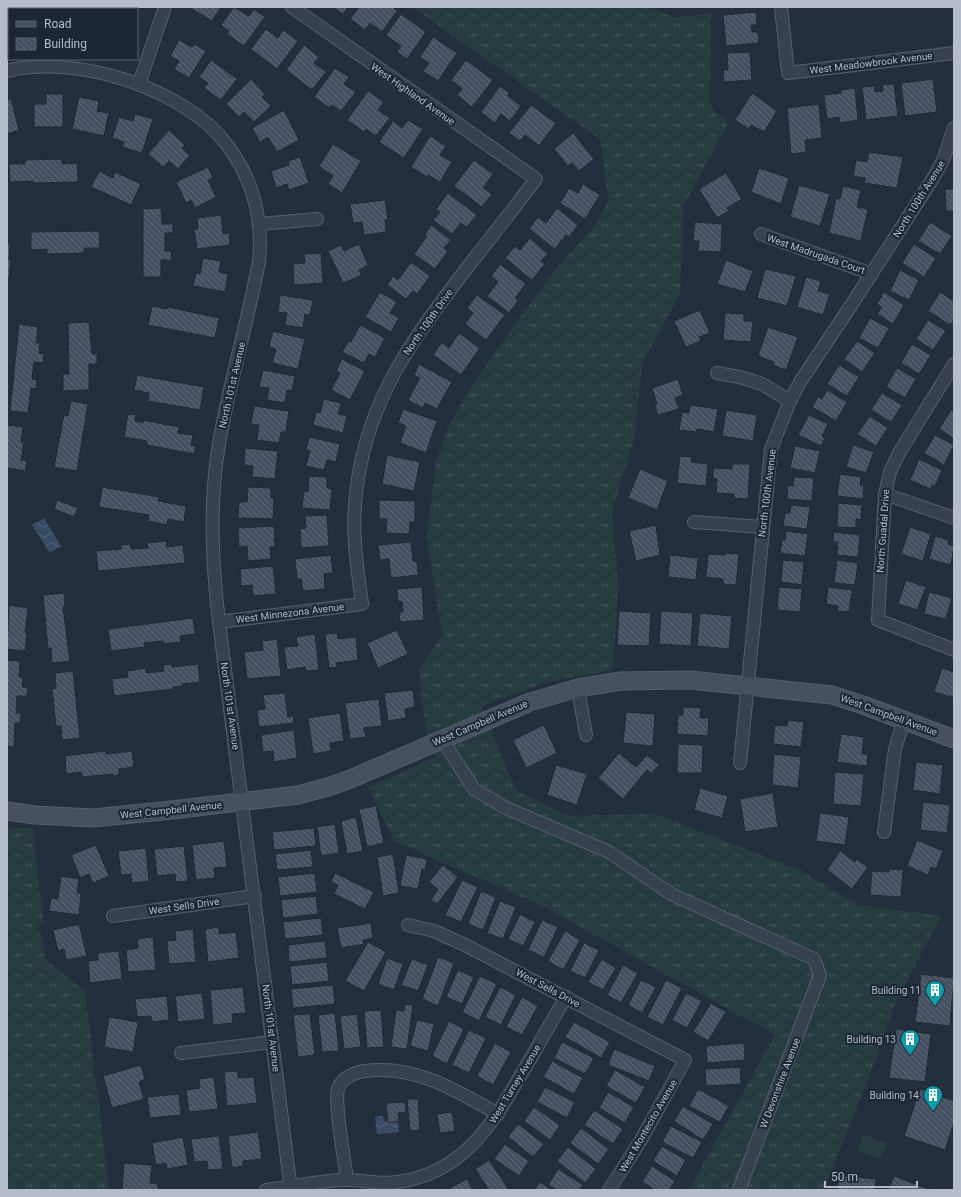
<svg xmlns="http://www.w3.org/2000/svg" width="961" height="1197" font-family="Roboto,sans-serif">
<defs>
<pattern id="grass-tufts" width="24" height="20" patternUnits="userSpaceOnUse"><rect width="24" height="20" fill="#263c3f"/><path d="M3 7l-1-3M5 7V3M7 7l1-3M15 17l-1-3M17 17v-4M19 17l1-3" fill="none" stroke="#435659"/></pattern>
<pattern id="water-waves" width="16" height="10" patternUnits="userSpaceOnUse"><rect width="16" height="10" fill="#394c67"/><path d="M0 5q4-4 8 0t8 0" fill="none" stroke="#53647b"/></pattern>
<pattern id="building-back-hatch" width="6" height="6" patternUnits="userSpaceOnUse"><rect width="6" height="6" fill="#455162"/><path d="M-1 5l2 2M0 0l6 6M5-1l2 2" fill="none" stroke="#5d6877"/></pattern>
</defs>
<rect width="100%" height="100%" fill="#242f3e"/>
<g fill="url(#grass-tufts)">
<polygon points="412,7 647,7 676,18 711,13 710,101 714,111 728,123 683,207 680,294 642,363 635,437 612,512 618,587 613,670 547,682 481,706 516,790 568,816 656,814 802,871 858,905 941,916 894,1007 881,1047 824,1190 689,1190 775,1035 547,908 394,841 368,787 436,757 426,731 419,670 442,635 427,538 436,461 449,425 471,387 517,321 565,258 592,230 609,200 600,139"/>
<polygon points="7,827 34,829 33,838 44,924 38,924 47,961 85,991 109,1190 7,1190"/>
</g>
<polygon fill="#263c3f" points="863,1134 887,1144 880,1159 857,1150"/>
<g fill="url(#water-waves)">
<polygon points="44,518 61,546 50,553 32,525"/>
<polygon points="383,1116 384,1121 398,1120 399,1132 377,1134 375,1117"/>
</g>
<g fill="url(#building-back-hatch)" stroke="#1f2835">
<rect x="64" y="7" width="20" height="2"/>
<polygon points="189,7 221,7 212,21"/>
<polygon points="234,7 249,16 254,9 265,17 244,46 227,34 229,31 221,25"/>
<polygon points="332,7 348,7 343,14"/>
<polygon points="359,7 392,7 397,11 382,32 370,23 365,30 350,19"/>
<polygon points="756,12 757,25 751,25 752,32 758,32 759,43 726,46 723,15"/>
<polygon points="401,14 426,32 407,59 397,52 401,46 386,35"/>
<polygon points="266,29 278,38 283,30 298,41 277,69 251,49"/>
<polygon points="433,37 457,53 438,81 423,71 429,63 420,57"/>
<polygon points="179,40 192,47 194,44 206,51 189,78 174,69 179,61 170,56"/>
<polygon points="304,45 319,57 314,63 326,72 312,90 286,70"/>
<polygon points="750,52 752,80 724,82 723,70 728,70 727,53"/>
<polygon points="211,60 237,79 221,100 204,88 208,83 199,77"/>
<polygon points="466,60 493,80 472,107 457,95 462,89 451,80"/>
<polygon points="335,68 349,77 344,84 356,92 341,111 332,105 330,108 314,97"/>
<polygon points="251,79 265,94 262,97 271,106 254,122 244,112 239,117 226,104"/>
<polygon points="933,79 937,112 905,116 901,83"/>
<polygon points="894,84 898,116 866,120 862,87 874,86 875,92 883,91 882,85"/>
<polygon points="500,86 509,93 508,96 521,106 510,121 501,114 495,123 481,112"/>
<polygon points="855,88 858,120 840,123 839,117 827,119 824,95 841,93 841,90"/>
<polygon points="368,91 384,102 378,110 390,118 376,136 366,129 364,132 347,120"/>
<polygon points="752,93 777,111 764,132 751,125 749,129 735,120"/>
<polygon points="46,94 63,94 63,127 34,127 34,104 46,104"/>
<polygon points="79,97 99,101 97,111 109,113 104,136 72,129"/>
<polygon points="11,99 19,130 7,134 7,100"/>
<polygon points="819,104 822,138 805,140 806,152 791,154 787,108"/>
<polygon points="531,105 556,123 539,146 525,135 520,141 509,133"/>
<polygon points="284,110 299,140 277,152 268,137 260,142 252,128"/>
<polygon points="135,114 153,119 142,153 122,147 124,142 112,138 119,117 133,121"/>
<polygon points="408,120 423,129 404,158 379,142 393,121 402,128"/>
<polygon points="169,130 185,145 182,148 190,155 178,169 169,161 163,167 148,154"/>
<polygon points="573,133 594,159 579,171 572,163 568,166 554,149"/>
<polygon points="430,136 446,146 440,155 452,162 440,182 428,175 427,177 411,167"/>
<polygon points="333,144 361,161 342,193 328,184 333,176 319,166"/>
<polygon points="869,152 903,157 897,188 864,183 865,178 853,176 856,160 867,162"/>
<polygon points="300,157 309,183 289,190 287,184 276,188 271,171 289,165 288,161"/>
<polygon points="62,159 62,164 77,163 78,182 33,183 33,181 10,182 9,164 25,164 25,160"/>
<polygon points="474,160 493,174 483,188 492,194 482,207 454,186"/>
<polygon points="208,167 213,178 208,180 216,197 195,208 191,200 186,203 176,182"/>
<polygon points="759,168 789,178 781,204 751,192"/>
<polygon points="99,171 113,178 115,172 141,184 131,205 91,187"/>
<polygon points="726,173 742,199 727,208 729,211 717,218 699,189"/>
<polygon points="583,184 600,195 585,219 560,203 569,188 578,193"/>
<polygon points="799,185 830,194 820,226 790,217"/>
<polygon points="843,186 861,190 857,207 868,209 861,241 829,233 836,198 840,199"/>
<polygon points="945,189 954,189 954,211 946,211"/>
<polygon points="448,193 477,215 467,227 461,223 452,234 433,220 440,212 436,209"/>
<polygon points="385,200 388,219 385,220 386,232 364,235 362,222 353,223 350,204"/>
<polygon points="161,208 162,224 173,224 173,233 165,233 165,251 171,251 172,260 161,260 161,277 143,277 143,209"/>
<polygon points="557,208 578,225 569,237 566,235 555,249 529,229 538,217 546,223"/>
<polygon points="221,215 223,234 229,233 230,245 197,249 194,229 198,229 197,218"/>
<polygon points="695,222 722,224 721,252 698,251 699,241 693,241"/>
<polygon points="930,222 952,236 940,254 918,241"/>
<polygon points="431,225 451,240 444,248 448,251 435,269 414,254 427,236 425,234"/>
<polygon points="99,231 100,248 84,248 84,253 47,254 47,249 31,250 31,232"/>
<polygon points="530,238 548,254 541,261 545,264 532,280 505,258 515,246 520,250"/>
<polygon points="7,244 10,244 9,260 11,260 7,295"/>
<polygon points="359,244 368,265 359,270 362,275 343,283 328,251 341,245 344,251"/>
<polygon points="914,244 936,258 924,277 902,263"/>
<polygon points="321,253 323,283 294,285 293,264 305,263 304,254"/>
<polygon points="203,258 221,261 219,272 228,274 225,292 193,286 196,273 200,274"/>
<polygon points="726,260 753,271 745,292 717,284"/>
<polygon points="411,262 430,276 417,294 413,291 406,299 387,285 393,276 398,280"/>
<polygon points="500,264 526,284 515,298 518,301 509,313 487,296 498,282 491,276"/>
<polygon points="765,269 796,276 787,306 757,298"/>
<polygon points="900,270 919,280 909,300 890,291"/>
<polygon points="806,277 821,281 818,291 830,294 823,315 797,307"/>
<polygon points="380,292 397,302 390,313 399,318 391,332 365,317"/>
<polygon points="884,292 904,305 893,324 877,314 882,307 877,304"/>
<polygon points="940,292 954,301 954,320 950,325 928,311"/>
<polygon points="280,295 313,300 310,315 305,314 303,328 285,325 287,313 278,312"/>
<polygon points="477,295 505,315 486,340 465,324 473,313 467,308"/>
<polygon points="152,306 167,309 168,307 219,318 215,338 148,325"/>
<polygon points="700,310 710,333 699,337 701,341 686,347 674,321"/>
<polygon points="725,313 744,314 744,321 753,321 751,342 723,340"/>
<polygon points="870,318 889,328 878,348 859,338"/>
<polygon points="928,320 946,331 933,350 916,339"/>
<polygon points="89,322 92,354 97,354 97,364 89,364 89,390 63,391 63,374 69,374 68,323"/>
<polygon points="19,324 38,327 36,343 40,343 39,353 44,354 43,363 34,362 32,379 37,380 36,389 31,388 28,413 10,411"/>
<polygon points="360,325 385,338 375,357 369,354 364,363 342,352 349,341 351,342"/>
<polygon points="768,327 798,337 786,370 773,365 774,362 758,356"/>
<polygon points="273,331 305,339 298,369 272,363 276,349 269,347"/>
<polygon points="459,333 480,348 461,375 433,355 442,342 449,348"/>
<polygon points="857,341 875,353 862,372 844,359"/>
<polygon points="912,344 931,355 919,374 901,363"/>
<polygon points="342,359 365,371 350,400 331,390 340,373 336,371"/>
<polygon points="419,364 452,382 437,409 425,403 423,408 408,400 420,378 414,375"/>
<polygon points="839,365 859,377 847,396 827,384"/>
<polygon points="897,368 916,379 905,398 886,387"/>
<polygon points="263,370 295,376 292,391 287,390 285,403 267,400 269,388 259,387"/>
<polygon points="137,375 204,387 200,410 148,401 149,393 134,390"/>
<polygon points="678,379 683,395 675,398 679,409 658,415 654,404 657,404 652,388"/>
<polygon points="827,390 847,402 836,421 812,407 818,397 822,399"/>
<polygon points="882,393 902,405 891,422 871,410"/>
<polygon points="324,399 341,403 338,414 347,416 343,433 313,425 316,412 320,413"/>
<polygon points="71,401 88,404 77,471 54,467 64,415 68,416"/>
<polygon points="690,405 718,409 714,432 697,429 696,432 679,430 682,412 689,413"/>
<polygon points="254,406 289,411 286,432 281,432 279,443 257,440 259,425 251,424"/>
<polygon points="403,409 437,421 426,453 400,443 406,426 398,423"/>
<polygon points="726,410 757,415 753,441 722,436"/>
<polygon points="951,410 954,412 954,439 939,429"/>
<polygon points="128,414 136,415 135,421 143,423 143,420 179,427 178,433 193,435 191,445 196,446 194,454 147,445 147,441 124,437"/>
<polygon points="809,415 828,424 822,436 825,438 821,446 798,435"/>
<polygon points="870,416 888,428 876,446 857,434"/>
<polygon points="7,425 23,427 21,442 24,442 21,460 27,461 25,471 7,468"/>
<polygon points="935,435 954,445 944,465 924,453"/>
<polygon points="309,437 340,444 336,462 327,460 324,470 306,466 310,451 306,450"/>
<polygon points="853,445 874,452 866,473 846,467"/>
<polygon points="795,446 820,451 815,473 790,468"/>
<polygon points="245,448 278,451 275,479 252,477 253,466 244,465"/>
<polygon points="387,455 420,462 414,491 382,484"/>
<polygon points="680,456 692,457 691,462 708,464 706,486 677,483"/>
<polygon points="919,459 942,470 935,486 932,485 930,489 910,480"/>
<polygon points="732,464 750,464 748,499 734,498 734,494 716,493 717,479 713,479 713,468 732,469"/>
<polygon points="640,469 668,481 657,510 628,498"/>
<polygon points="840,474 861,477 860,485 864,486 863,499 837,496"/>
<polygon points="309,476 327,477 327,488 332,489 330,510 302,508 304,491 308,492"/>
<polygon points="794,477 814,478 812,501 787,499 788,485 793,486"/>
<polygon points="102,487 159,497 158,501 186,506 184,522 168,519 167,525 148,521 149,515 99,507"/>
<polygon points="248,487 271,488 271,498 274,499 273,519 238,518 239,502 247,502"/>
<polygon points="57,500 78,508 74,517 54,509"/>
<polygon points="379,500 415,501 415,522 410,522 409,534 386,533 387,519 379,519"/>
<polygon points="838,503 862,505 861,520 856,519 856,528 837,527"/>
<polygon points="791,505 810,507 807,529 783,526 785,513 790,513"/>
<polygon points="327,515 329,546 301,548 300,529 306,528 305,516"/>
<polygon points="656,525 660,555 636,561 629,531"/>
<polygon points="274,526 275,547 270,547 271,559 248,561 247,546 239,547 238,528"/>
<polygon points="910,527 931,534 923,561 901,554"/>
<polygon points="786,531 808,534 805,556 780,553 782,540 785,540"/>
<polygon points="834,532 860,535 858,557 837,555 838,542 833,542"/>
<polygon points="935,536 949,540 948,544 954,546 951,565 929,559"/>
<polygon points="166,541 167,547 183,545 185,563 98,571 96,551 121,549 121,545 130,544 131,549 148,548 147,543"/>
<polygon points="411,542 413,561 417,561 418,575 391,578 389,559 380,560 378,545"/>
<polygon points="725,553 739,554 736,585 723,584 723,579 706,577 708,554 725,555"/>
<polygon points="331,555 333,573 324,574 325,589 303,591 301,579 297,579 295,559"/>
<polygon points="670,555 698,558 696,580 668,577"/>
<polygon points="783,560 804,562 802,585 781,582"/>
<polygon points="837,560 858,563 855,585 834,583"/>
<polygon points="273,566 276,594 253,596 252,585 241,586 240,569"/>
<polygon points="906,580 926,587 917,610 898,604"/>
<polygon points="422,587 424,620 400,622 399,612 403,612 402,601 398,602 397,589"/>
<polygon points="779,587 802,589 800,612 777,610"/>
<polygon points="828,587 852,590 849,612 837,611 838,606 826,604"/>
<polygon points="929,592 952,598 946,619 924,614"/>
<polygon points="64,593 65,607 63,607 70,661 52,663 51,648 48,649 43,595"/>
<polygon points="9,605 28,608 25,632 27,633 25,651 7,649"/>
<polygon points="619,611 651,613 649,646 617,645"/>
<polygon points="661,611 693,613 691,646 659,644"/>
<polygon points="700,613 732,616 729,649 697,646"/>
<polygon points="193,618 195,634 180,636 181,642 163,644 163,641 144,643 145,647 111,651 108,629"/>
<polygon points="397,630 408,654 378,668 367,643"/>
<polygon points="337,633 338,639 356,637 358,660 336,663 337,667 329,668 325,634"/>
<polygon points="315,634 319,670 306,671 305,667 287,670 284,647 298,646 296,637"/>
<polygon points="277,639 281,676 247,679 244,652 263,650 262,641"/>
<polygon points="7,660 20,661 19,677 23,677 22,687 28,687 27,696 17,696 16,713 21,713 20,723 15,723 14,747 7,746"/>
<polygon points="172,664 172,667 198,664 200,682 182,684 183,686 173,687 173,689 114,696 112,679 128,677 127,671 146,668 146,673 164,671 163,665"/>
<polygon points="942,668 954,672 954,698 934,692"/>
<polygon points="73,671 80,738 62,740 61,726 56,726 52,689 56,688 55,673"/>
<polygon points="413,690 415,707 405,709 406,718 388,721 384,693"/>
<polygon points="285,693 288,717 293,716 294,723 259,727 257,710 265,709 263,695"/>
<polygon points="379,699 382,726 364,728 366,737 350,739 345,703"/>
<polygon points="683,707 701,708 700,718 709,718 708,736 677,734 678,715 683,715"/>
<polygon points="626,712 655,714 653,746 623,743"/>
<polygon points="340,713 344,741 330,743 331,751 313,754 308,718"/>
<polygon points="788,720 804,722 801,747 773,744 775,725 787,726"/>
<polygon points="544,725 557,753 526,768 513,740"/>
<polygon points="294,730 297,758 274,762 273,751 263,752 261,735"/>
<polygon points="841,734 864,737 862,754 868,755 867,766 837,762"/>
<polygon points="678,744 703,745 702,773 677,773"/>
<polygon points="105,751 106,754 132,751 134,767 119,769 119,775 113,776 113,774 82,777 82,772 66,774 65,756"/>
<polygon points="619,753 636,767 647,755 659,765 652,773 647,770 623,799 598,778"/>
<polygon points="774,754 801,757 798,788 772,785"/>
<polygon points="916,762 943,765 940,794 913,790"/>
<polygon points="556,765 587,774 577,805 547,795"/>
<polygon points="835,772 864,774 861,806 833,804"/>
<polygon points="700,788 728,796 722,818 694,810"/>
<polygon points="773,793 778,827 745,832 740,799"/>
<polygon points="923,802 950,805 947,833 920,830"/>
<polygon points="376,806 384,843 367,847 359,809"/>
<polygon points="820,813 849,817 845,845 816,841"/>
<polygon points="356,817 363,851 347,854 341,821"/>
<polygon points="335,824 339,853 321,856 317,827"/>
<polygon points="314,828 316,846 274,850 272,832"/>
<polygon points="917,840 943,851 936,869 931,867 928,875 907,866"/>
<polygon points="224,841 227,867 214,868 215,878 196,880 192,845"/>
<polygon points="96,845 109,876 93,883 89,874 80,878 71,855"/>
<polygon points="184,846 188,881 176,882 175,874 157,876 154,849"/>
<polygon points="146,848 149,881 132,883 131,874 121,875 118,851"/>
<polygon points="311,850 313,867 277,870 275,854"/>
<polygon points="840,851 855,862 856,859 868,867 852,889 827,870"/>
<polygon points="393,854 399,893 383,896 377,857"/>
<polygon points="406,855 427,859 425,870 422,869 418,889 400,886"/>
<polygon points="443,865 458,877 437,904 431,900 438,889 429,882"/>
<polygon points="889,869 903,870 901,897 870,895 872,871 889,872"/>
<polygon points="315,873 317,892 280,896 278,877"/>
<polygon points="335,873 374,892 365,909 334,894 338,885 331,882"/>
<polygon points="61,876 79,879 77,893 81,893 79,915 49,911 51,898 58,899"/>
<polygon points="462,880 478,887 461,922 445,915"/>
<polygon points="481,891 496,897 483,930 468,924"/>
<polygon points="316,896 318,914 283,918 281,900"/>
<polygon points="500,901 516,907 503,939 487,933"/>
<polygon points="520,914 535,922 523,946 508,939"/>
<polygon points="321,918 323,935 285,939 283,922"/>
<polygon points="542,920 558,927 544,957 528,950"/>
<polygon points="371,923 373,938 363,940 364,944 341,948 337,928"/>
<polygon points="79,924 87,956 66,960 64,949 58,951 53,930"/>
<polygon points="219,927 219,934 236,932 239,958 208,962 205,929"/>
<polygon points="193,929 196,962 169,964 167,941 176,940 175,931"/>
<polygon points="565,931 580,940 563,970 548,961"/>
<polygon points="153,937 156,970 128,972 126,950 138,948 137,939"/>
<polygon points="325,941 327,958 289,962 288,945"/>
<polygon points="368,942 386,952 364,991 345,981"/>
<polygon points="584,943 599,950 585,978 570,971"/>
<polygon points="119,951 122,979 90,983 88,961 98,960 98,953"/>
<polygon points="438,957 454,963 438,1006 422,999"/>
<polygon points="387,958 403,964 394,990 378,984"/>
<polygon points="412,959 428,965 418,991 401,985"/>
<polygon points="602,959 616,968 603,990 588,982"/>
<polygon points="327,962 329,981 292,985 290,966"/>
<polygon points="623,965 638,973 621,1003 607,995"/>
<polygon points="458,970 474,977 462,1004 446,997"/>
<polygon points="921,974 954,978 950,1026 915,1022"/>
<polygon points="480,976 497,984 479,1021 462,1012"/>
<polygon points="641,980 656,987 642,1013 628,1005"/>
<polygon points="666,980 682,988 663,1025 647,1017"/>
<polygon points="333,985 335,1004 293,1008 291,989"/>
<polygon points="243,987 246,1013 232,1014 233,1023 213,1025 210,990"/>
<polygon points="500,987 516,995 501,1025 485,1017"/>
<polygon points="202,993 205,1019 178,1022 175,996"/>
<polygon points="686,993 702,1001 687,1028 672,1020"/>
<polygon points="167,996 169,1020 152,1022 151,1016 137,1017 135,999"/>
<polygon points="522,997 538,1006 522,1035 506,1027"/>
<polygon points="711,1003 726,1012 708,1041 693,1032"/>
<polygon points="405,1004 413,1005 407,1049 391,1047 396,1010 404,1011"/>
<polygon points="381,1010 384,1047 367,1048 364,1011"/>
<polygon points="335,1013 339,1051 322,1052 318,1015"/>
<polygon points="310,1014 315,1055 298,1057 293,1015"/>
<polygon points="357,1014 361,1047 344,1049 340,1016"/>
<polygon points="109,1017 138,1022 133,1052 104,1047"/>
<polygon points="417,1020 434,1024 428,1051 410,1046"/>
<polygon points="449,1021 464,1029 447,1064 432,1056"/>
<polygon points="574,1022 610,1042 601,1058 565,1037"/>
<polygon points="896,1029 931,1034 925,1082 889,1078"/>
<polygon points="469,1030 486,1038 469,1073 452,1065"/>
<polygon points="562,1042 594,1058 585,1074 554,1058"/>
<polygon points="495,1043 511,1052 493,1085 477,1076"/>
<polygon points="744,1043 745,1060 707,1063 706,1046"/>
<polygon points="614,1049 655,1066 649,1081 608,1065"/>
<polygon points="552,1061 583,1078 574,1094 543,1077"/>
<polygon points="141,1065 145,1079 139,1082 144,1099 112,1108 103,1076"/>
<polygon points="740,1067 741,1084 706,1086 705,1069"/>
<polygon points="615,1070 645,1087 636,1103 606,1086"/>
<polygon points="238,1071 238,1078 254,1077 257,1103 227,1106 224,1072"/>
<polygon points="214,1077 218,1109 189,1112 186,1090 200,1088 199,1079"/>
<polygon points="545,1087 575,1102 567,1118 537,1102"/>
<polygon points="698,1089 729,1106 720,1122 689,1106"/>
<polygon points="920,1089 954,1101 954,1123 945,1150 904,1136"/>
<polygon points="608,1092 634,1107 625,1123 599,1108"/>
<polygon points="179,1094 181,1115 150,1118 147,1097"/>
<polygon points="407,1099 418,1099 420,1130 410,1131"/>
<polygon points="405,1102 406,1112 398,1113 399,1121 388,1123 386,1103"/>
<polygon points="683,1106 713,1124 703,1140 674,1121"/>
<polygon points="534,1107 560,1125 550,1140 524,1121"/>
<polygon points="594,1110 623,1129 613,1144 584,1125"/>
<polygon points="452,1112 455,1131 440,1133 437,1114"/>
<polygon points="518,1124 544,1144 533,1157 508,1137"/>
<polygon points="671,1126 702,1142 693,1158 662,1142"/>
<polygon points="581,1128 609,1149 598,1164 570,1143"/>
<polygon points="258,1132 262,1159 243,1161 243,1166 232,1168 228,1136"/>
<polygon points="219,1136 223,1169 208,1170 207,1161 194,1162 191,1139"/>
<polygon points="183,1137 188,1165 167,1169 166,1163 156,1165 152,1143"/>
<polygon points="505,1144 529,1161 519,1176 494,1159"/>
<polygon points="662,1146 686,1160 677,1176 653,1161"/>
<polygon points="568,1147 596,1169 585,1183 557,1161"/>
<polygon points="489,1160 509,1190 489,1190 475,1169"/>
<polygon points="124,1163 152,1165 150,1183 158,1184 158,1190 122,1190"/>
<polygon points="652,1166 675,1181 669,1190 655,1190 642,1182"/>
<polygon points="558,1169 583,1185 579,1190 557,1190 548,1185"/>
<polygon points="839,1175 876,1179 875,1190 837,1190"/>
<polygon points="894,1176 929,1189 929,1190 888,1190"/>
<polygon points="467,1179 473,1190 451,1190 450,1188"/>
<polygon points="540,1182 551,1190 534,1190"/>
</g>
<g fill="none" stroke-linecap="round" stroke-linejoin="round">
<defs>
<g id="street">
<polyline points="781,7 788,73 954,53"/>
<path d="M7,71C76,54 185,88 228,146C253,180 263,220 259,261C248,322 229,383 219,444C209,504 212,563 219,622L291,1190"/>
<polyline points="139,84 165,7"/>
<polyline points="260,224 317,219"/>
<polyline points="761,234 872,274"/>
<polyline points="954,364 899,453 890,472 885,494 878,620 954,650"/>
<polyline points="717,373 744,378 762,384 790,401"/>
<polyline points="885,494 954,518"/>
<polyline points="694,522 763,527"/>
<path d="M219,622L362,604C358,572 352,537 355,505C362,408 407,347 463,273C487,242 512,211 536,179L292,7"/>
<polyline points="578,688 586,735"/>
<polyline points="442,739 474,789 506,808 609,852 671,894 814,959 820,975 739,1190"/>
<polyline points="740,763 771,449 790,401 800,382 850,307 932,180 943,160 954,128"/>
<polyline points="884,832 895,749 904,720"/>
<polyline points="113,916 255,896"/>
<polyline points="408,925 434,931 465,945 685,1060 641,1140 609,1190"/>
<polyline points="181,1053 272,1042"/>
<path d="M347,1180C345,1163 334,1102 338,1089C342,1077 353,1073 365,1071C414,1064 457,1091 498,1114"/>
<path d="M266,1190C293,1187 320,1180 347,1180C364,1180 381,1185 398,1182C463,1173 492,1125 522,1073C537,1048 551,1022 566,997"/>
</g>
<polyline id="secondary" points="7,811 35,815 93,818 172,810 298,795 331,786 348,780 530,702 578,688 621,681 690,680 832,695 863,705 954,739"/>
</defs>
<use href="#street" stroke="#565f6c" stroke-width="14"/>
<use href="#secondary" stroke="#565f6c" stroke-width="19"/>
<use href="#street" stroke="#38414e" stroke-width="12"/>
<use href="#secondary" stroke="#465061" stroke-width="17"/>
</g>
<defs>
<symbol id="building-pin" viewBox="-11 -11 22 30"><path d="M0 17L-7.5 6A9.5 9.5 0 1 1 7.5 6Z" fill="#0f9aa8" stroke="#1d2633"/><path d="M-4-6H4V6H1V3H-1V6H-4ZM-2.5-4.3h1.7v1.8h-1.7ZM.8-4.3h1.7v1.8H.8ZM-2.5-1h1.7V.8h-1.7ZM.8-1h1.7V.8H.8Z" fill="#fff"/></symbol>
</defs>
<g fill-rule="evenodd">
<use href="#building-pin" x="924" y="979" width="22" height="30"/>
<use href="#building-pin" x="899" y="1028" width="22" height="30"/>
<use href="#building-pin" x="922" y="1084" width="22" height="30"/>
</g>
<g text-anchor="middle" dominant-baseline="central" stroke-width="4" stroke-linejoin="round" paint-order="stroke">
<g font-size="10" fill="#b4bcc9" stroke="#1d2633">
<text transform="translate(871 63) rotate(-7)">West Meadowbrook Avenue</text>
<text transform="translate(413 94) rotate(35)">West Highland Avenue</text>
<text transform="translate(919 199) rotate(-58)">North 100th Avenue</text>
<text transform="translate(816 254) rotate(19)">West Madrugada Court</text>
<text transform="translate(428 322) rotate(-55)">North 100th Drive</text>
<text transform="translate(232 385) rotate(-77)">North 101st Avenue</text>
<text transform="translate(767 493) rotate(-83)">North 100th Avenue</text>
<text transform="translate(883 531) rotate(-86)">North Guadal Drive</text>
<text transform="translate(290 613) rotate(-7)">West Minnezona Avenue</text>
<text transform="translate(230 706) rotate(82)">North 101st Avenue</text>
<text transform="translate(889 715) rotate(20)">West Campbell Avenue</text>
<text transform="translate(480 723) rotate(-23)">West Campbell Avenue</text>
<text transform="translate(171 810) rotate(-6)">West Campbell Avenue</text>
<text transform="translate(184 906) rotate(-8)">West Sells Drive</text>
<text transform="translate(548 988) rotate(28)">West Sells Drive</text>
<text transform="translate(271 1028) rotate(83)">North 101st Avenue</text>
<text transform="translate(780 1083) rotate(-69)">W Devonshire Avenue</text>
<text transform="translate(515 1084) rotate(-59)">West Turney Avenue</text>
<text transform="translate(648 1126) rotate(-60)">West Montecito Avenue</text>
</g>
<g font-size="10" fill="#b4bcc9" stroke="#1d2633" text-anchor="end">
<text x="921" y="990">Building 11</text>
<text x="896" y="1039">Building 13</text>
<text x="919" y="1095">Building 14</text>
</g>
</g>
<rect width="961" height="1197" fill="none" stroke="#b4bcc9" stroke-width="16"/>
<rect x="8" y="8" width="130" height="52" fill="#1d2633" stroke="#59626f"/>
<rect x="16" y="21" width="20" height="6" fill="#465061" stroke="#59626f"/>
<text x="44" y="28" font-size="12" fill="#b4bcc9">Road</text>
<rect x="16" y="38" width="20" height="12" fill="url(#building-back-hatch)" stroke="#59626f"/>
<text x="44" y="48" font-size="12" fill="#b4bcc9">Building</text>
<path d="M825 1181v6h92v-6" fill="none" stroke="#b4bcc9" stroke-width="2"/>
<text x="831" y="1181" font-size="12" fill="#b4bcc9" stroke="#1d2633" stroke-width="3" paint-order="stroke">50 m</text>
</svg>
